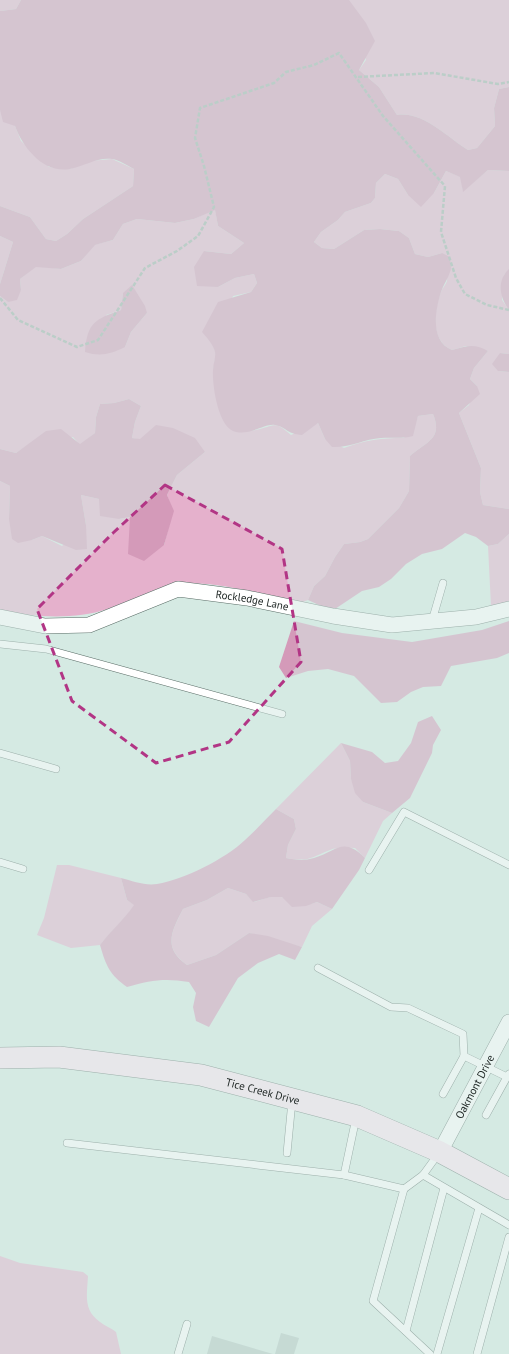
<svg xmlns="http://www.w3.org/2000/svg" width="509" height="1354" font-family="'PT Sans',sans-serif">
<rect width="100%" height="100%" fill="#d5eae3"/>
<g fill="#e5b1cc" fill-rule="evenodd">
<polygon points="0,0 21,0 16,9 0,11"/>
<path d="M348,0H509V87L499,89L494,108L495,126L477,148L468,150C447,137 423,111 397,115L379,87L359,70L366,60Z"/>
<polygon points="0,110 15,126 21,141 49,167 70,169 90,161 112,159 134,169 133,186 83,219 67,234 56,241 46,239 30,217 0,206"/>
<path d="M488,170L509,171V270L504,275L502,300L509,310V354L500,353L498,371L509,372V509L483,505L480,492L481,468L459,413L469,405L477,386L470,379L474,368L488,351L466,346L452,350C430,341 434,310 441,292C442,288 446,285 447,281C448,273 443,261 442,253L428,257L415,254L409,238L399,231L380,229L364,230L334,249L322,248L314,242L321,232L338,220L345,212L371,203L375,198L376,183L385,174L398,179L408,195L434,193L446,171L461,177L463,191Z"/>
<path d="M215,209L218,226L244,243L231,254L204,251L218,287L235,278L254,274L257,283L251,292L233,296L213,345L216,354L213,370L234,431C243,431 251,432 260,429C277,424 276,422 291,435L318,423L325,439L344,448C366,440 381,438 404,438L416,422L418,416L433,414C443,439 427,441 410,456L409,491L399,508L368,539L360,542L344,544L335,557L325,576L314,586L308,600L300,603C271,597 215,580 187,584C163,587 132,601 108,609C73,620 36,617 0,611V481L10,486L9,519L32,540L42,536L62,546L86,525L81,495L99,499L119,519L130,517L164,545L173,511L167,495L177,475L205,452L132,438L135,422L141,406L129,399L114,403L100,404L96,417L95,433L80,445L73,437L31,443L16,453L0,449V296L8,302L21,290L20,279L36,266L61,269L81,261L94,245L113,240L123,224L137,219L175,223L194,219ZM123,293L147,313L131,332L125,347L106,315L121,310Z"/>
<polygon points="0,236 13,242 0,284"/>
<polygon points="509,534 509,602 491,606 488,546 498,544"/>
<path d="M341,743L350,761L351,779L363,802L392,813L383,821L365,858L355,848C347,848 337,847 330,850C310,858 309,862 286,858L288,845L296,829L294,819L276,809Z"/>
<path d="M57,865H69L121,878L127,900L135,905C124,920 111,931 100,945L71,948L37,935L44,918Z"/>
<path d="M228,888L246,894L254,902C262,900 272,895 281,897C298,899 296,909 317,902L332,909L312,926L302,947L249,933L216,955L187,965C163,947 171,933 183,909L207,900Z"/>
<path d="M0,1256L20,1263L83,1272L88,1276C87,1295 83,1310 100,1322C105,1326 111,1328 116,1332L121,1354H0Z"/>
</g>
<g fill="#d49ab9">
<path d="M21,0H349L366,23L375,41L359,70L379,87L397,115C423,111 447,137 468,150L477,148L495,126L494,108L499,89L509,87V171L488,170L463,192L460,177L446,171L434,193L421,207L408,195L398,179L385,174L376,183L375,198L371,203L345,212L338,220L321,232L314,242L322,248L334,249L364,230L380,229L399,231L409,238L415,254L428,257L442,253L450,257C450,262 452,268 450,272C448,279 443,285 441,292C435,311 430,341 452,350C466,346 475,343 488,351L474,368L470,379L477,386L480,394L459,413L481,468L480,492L483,505L509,509V534L498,544L488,546L476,537L465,533L442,549L422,554L406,564L391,579L379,587L362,591L332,611L308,600L314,586L325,576L335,557L344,544L360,542L368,539L399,508L409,491L410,456C427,441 443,439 433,414L418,416L413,436C402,439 392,437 381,438C364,439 350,448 332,447L325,439L318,423L302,435C287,434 286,427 275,425C265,423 248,437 233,431C218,425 212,385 213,370C213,364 216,358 215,352C213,344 207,338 202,332L218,302L251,292L257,283L254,274L235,278L218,287L197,286L194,267L204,251L231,254L244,243L218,226L215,210L194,219L175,223L137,219L123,224L113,240L95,245L81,261L61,269L36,267L20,279L21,290L17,300L8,302L0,296V284L13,242L0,236V206L30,217L46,239L56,241L67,234L83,219L133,186L134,169C128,166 119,160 112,159C97,157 85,166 70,169C44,174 23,148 15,126L3,122L0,110V11L16,9Z"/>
<path d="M509,269V310C500,298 496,281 509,269Z"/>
<path d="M132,285L145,306L147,313L131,332L125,347C111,354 100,357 85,352C87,323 95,319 121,310L123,293Z"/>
<polygon points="500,353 509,354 509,372 498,371 492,364"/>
<polygon points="129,399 141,406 135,422 132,438 140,439 156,425 173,428 195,438 205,452 177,475 167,495 174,511 164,545 144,561 128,554 130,517 119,519 100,516 99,499 81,495 86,525 87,549 76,550 42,536 32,540 18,543 12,539 9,519 10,486 0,481 0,449 16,453 46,431 61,429 80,444 95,433 96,417 100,404 114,403"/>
<polygon points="294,621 342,633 412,642 482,630 509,621 509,653 497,658 451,666 441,686 423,687 411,692 397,702 381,703 354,676 328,669 308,671 286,678 279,667"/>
<polygon points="432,716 441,730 433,745 432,753 410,798 392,813 363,802 355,793 351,779 350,761 341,743 372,752 385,763 398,761 411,743 418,722"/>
<path d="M276,809L294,819L296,829L288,845L286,858C296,860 304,861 314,858C337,851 343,836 365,858L359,870L332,909L317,902L306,906L292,907L282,897H271L253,902L246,894L228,888L207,900L183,909C171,932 163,948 187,965L216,955L249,933L268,936L302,947L295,960L279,954L258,963L238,978L209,1027L196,1021L193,1007L196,993L189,982C165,978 151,980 127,987C110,975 106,966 100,945C110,931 124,920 134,905L127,900L121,878C133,881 145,886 157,884C185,879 225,859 245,840C256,830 266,819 276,809Z"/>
</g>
<g fill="#b3c8c2">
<polygon points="281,1333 299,1338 294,1354 275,1354"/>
<polygon points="212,1336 273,1354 207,1354"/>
</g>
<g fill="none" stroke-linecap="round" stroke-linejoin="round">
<defs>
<g id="lane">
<polyline points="432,621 443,583"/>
<polyline points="0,644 46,649 282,714"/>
<polyline points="0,753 56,769"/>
<polyline points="0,862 23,869"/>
<polyline points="369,870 404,812 509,865"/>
<polyline points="318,968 391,1007 408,1008 463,1034 464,1056 507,1077 509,1074"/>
<polyline points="443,1094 464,1056"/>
<polyline points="486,1115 507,1077"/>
<polyline points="67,1143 344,1175 404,1189"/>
<polyline points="287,1153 292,1101"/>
<polyline points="439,1153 423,1175 509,1225"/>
<polyline points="344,1175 356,1118"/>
<polyline points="423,1175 404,1189 373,1301 430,1354"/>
<polyline points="406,1331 444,1188"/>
<polyline points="178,1354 187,1324"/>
<polyline points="437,1354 479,1208"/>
<polyline points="477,1354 509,1237"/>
</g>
<g id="street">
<path id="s1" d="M0,617L45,626L89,625L178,589L247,598L333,616L392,625L476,617L509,609"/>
<path id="s2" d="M440,1152L509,1022"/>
</g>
<g id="secondary">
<path id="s3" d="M0,1058L59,1057L201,1075L357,1116L440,1152L509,1189"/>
</g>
</defs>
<use href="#lane" stroke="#596c66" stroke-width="8"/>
<use href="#street" stroke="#596c66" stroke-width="16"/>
<use href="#secondary" stroke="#596c66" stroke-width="22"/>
<g stroke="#9cada7" stroke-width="2.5" stroke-dasharray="4 2" stroke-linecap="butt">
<polyline points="358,77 434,73 498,84 509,82"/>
<polyline points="0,298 18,320 77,347 98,340 145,268 177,251 198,236 214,207 204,166 195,138 200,108 274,83 286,72 314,65 339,53 383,116 445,186 441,232 456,278 465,294 487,305 509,310"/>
</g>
<use href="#lane" stroke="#fff" stroke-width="7"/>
<use href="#street" stroke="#fff" stroke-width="15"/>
<use href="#secondary" stroke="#fce5f2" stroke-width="21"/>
</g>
<path d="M0 0H509V1354H0ZM165,485L282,549L301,662L229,742L156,763L72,701L37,609L113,533Z" fill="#d5eae3" fill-opacity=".55" fill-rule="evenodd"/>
<path fill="none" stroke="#b23585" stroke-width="3" stroke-dasharray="8 5" stroke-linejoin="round" d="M165,485L282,549L301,662L229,742L156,763L72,701L37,609L113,533Z"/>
<g text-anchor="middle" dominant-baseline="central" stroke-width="4" stroke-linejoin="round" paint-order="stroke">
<g font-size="11" fill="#212927" stroke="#d5eae3">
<text stroke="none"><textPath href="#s1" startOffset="261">Rockledge Lane</textPath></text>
<text stroke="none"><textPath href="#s2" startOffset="74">Oakmont Drive</textPath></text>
<text stroke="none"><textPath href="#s3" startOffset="266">Tice Creek Drive</textPath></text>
</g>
</g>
</svg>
